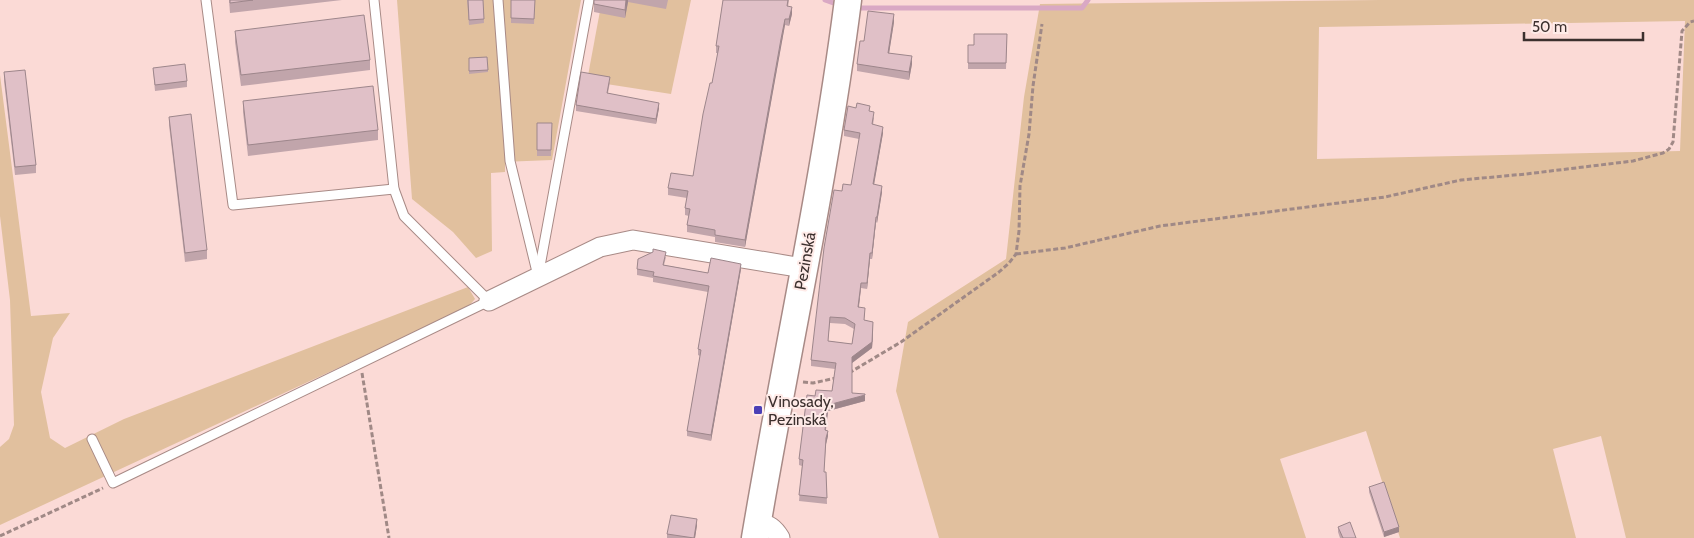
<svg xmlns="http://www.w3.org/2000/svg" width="1694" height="538" font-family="Cabin,sans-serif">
<rect width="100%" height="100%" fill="#fbdad6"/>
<g fill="#e1c09e" fill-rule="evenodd">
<polygon points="397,0 581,0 552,160 505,162 505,172 491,173 492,251 476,258 453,232 412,199"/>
<polygon points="602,0 691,0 671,94 587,81"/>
<path d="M1380,0H1694V538H1626L1601,436L1553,449L1576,538H1400L1366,431L1280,459L1306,538H939L896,391L908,322L1006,259L1024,97L1040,4ZM1685,21L1680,151L1317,159L1319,27Z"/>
<polygon points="0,75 31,316 70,313 53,338 41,392 50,438 65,448 124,419 468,287 475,299 467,308 0,525 0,447 9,439 14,425 10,300 0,216"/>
</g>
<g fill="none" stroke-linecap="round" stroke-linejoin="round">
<g stroke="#d9a8c4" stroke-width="5">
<polyline points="825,0 839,5"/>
<polyline points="855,8 1082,8 1088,0"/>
</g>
<defs>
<g id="lane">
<polyline points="206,0 233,205 394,189"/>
<polyline points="498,0 510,161 537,272"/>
<polyline points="538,277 589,0"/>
<polyline points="92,439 113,483 489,301 404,216 394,189 374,0"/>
</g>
<g id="street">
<polyline points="489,301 600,247 633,240 803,268"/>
<path d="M758,522C769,525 774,528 780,538"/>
</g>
<path id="secondary" d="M755,538C785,359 825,180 848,0"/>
</defs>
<use href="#lane" stroke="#a88a86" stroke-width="11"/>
<use href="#street" stroke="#a88a86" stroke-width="21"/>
<use href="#secondary" stroke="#a88a86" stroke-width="29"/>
<g stroke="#a08986" stroke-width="3" stroke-dasharray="5 2.5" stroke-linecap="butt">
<polyline points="1016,254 1065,248 1160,226 1385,197 1461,180 1526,174 1633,161 1663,153 1669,149 1673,142 1682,31 1690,22 1694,21"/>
<polyline points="362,373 389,538"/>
<polyline points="849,373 901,342 999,272 1009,263 1016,254 1019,231 1020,186 1029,134 1033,86 1042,24"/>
<polyline points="803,382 813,383 836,378"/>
<polyline points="0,536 103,488"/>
</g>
<use href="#lane" stroke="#fff" stroke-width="9"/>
<use href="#street" stroke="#fff" stroke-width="19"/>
<use href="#secondary" stroke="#fff" stroke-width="26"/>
</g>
<g fill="#c1a5ab" fill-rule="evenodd">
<polygon points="229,0 342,0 230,13"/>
<polygon points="467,0 483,0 484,23 469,25"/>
<polygon points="511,0 535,0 534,24 511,23"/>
<polygon points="594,0 668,0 666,9 628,2 625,18 594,12"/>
<polygon points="723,0 789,0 788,7 792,14 789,26 785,25 781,46 745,247 715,242 715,237 687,232 687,225 689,216 685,215 685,208 687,198 668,195 668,188 693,176 712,83 718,53 716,53 716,46"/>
<polygon points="894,22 889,53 912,64 909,80 857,71 857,64 864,41"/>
<polygon points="235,31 370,60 370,70 241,86 235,42"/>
<polygon points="1007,34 1006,69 968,69 968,45 974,45"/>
<polygon points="487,57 488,72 469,74 469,58"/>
<polygon points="153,68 187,81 187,87 155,91"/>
<polygon points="4,72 36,165 36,173 15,175 4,81"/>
<polygon points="610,82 608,93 659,108 656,124 576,111 576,105"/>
<polygon points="243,101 378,130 378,140 248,156 243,112"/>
<path d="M870,112L874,118L873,125L883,133L874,185L882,192L877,223L876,222L872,259H870L867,289L861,288L859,307L865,314L864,320L873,322V339L872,348L852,363V393L865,401L828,411L826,430L828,436L826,444L824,472H826L827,504L799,501L802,466L799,465V459L815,396L832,391L835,369L811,366V360L842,191L851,185L859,139L844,136V130ZM830,323L845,324L854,329L852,344L828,341Z"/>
<polygon points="169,117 207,250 207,259 185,262 169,125"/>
<polygon points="537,123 552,123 551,156 537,156"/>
<polygon points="666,257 664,265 708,273 741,269 711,441 687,436 687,431 700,356 698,355 698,349 708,292 653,282 653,278 637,275 637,269"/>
<polygon points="1369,487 1399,532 1384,537 1369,492"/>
<polygon points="697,525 695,538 667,538 667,534"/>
<polygon points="1338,527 1356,538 1340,538 1338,532"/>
</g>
<g fill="#9d868b">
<polygon points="626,0 628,0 628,2 625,18 625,10"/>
<polygon points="792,7 792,14 789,26 789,19"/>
<polygon points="894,14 894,22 888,60 888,53"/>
<polygon points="785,19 785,25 745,247 745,240"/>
<polygon points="912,56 912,64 909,80 909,72"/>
<polygon points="659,103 659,108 656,124 656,119"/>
<polygon points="883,127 883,133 873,190 873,184"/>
<polygon points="882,186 882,192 877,223 877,217"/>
<polygon points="876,217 876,222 872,259 872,253"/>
<polygon points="870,253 870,259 867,289 867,283"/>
<polygon points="741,264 741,269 711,441 711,435"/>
<polygon points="861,283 861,288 858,313 858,307"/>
<polygon points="873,333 872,348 852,363 852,357"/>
<polygon points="865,395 865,401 828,411 825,436 828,405"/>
<polygon points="828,431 828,436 826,444 826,438"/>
<polygon points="697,519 697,525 695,538 694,538"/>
<polygon points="1399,527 1399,532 1384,537 1384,532"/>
</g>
<g fill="#e0c0c7" stroke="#9d868b" fill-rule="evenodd">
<polygon points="230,0 253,0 230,3"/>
<polygon points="468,0 483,0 484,19 469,20"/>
<polygon points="511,0 535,0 534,19 511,18"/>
<polygon points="594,0 626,0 625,10 594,4"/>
<polygon points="723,0 788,0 787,6 792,7 789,19 785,19 781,39 745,240 715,235 715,230 687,225 690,209 685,208 688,191 668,188 671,173 693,176 703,114 710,83 712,83 719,46 716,46"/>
<polygon points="868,11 894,14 888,53 912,56 909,72 857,64 860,41 864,41"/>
<polygon points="364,15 370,60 241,75 235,31"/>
<polygon points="974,34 1007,34 1006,63 968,63 968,45 974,45"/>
<polygon points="487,57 488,70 469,71 469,58"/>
<polygon points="185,64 187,81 155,85 153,68"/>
<polygon points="25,70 36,165 15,167 4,72"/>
<polygon points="581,72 610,77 607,93 659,103 656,119 576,105"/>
<polygon points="373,86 378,130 248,145 243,101"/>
<path d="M857,103L870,106L869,111L874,112L872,124L883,127L873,184L882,186L877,217H876L872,253H870L867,283H861L858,307L865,308L864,320L873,322L872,342L852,357V393L865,394V395L828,405L825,430L828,431L826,438L824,472H826L827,498L799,495L803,460L799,459L807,395L815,396L816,390L832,391L836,363L811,360L824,248L834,190L842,191L843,184L851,185L860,133L844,130L848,106L856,108ZM830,317L845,318L855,324L852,344L828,341Z"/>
<polygon points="191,114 207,250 185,253 169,117"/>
<polygon points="537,123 552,123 551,150 537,150"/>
<polygon points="653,249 666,252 663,265 708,273 711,258 741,264 711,435 687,431 701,350 698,349 709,286 653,276 654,272 637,269 638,259 653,252"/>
<polygon points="1384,482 1399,527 1384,532 1369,487"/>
<polygon points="671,515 697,519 694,538 667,534"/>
<polygon points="1350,522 1356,538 1343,538 1338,527"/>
</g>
<rect fill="#4b3fb6" stroke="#ffebe8" stroke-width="2" x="753" y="405" width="10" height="10" rx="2.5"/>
<g text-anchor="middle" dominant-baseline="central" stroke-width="4" stroke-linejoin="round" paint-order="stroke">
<g font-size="16" fill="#3c302e" stroke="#ffebe8">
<text transform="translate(805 261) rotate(-80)">Pezinská</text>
</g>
<g font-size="16" fill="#3c302e" stroke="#ffebe8" text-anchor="start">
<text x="768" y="401">Vinosady,<tspan x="768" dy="18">Pezinská</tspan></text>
</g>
</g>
<path d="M1524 32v8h119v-8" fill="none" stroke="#3c302e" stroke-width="2.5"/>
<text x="1532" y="32" font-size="15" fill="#3c302e" stroke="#ffebe8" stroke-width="4" paint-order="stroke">50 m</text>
</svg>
